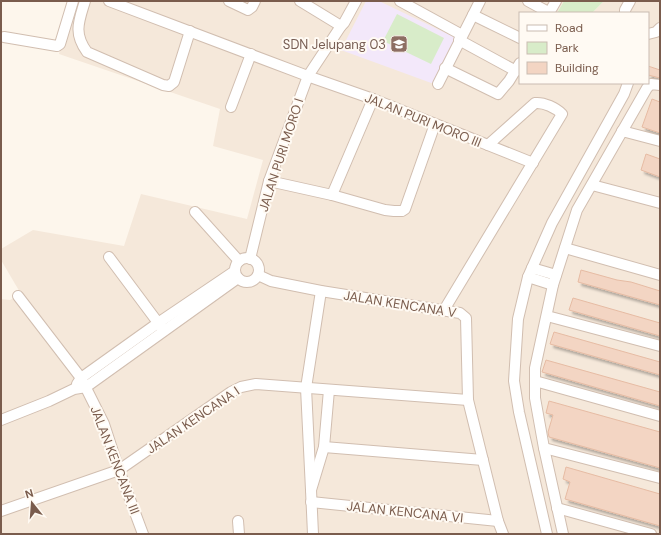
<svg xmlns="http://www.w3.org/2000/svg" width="661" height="535" font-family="'DM Sans',sans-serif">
<defs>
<filter id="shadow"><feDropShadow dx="3.5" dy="3.5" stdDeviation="1" flood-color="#0004"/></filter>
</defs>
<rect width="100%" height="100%" fill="#fdf6ec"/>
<polygon fill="#f5e8da" points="73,1 564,1 557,13 520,13 520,83 648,83 648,13 592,13 604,1 660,1 660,534 1,534 1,299 10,300 21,294 1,260 1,249 33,230 124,246 141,194 247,219 263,160 213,146 220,109 59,54"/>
<polygon fill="#f3e8fa" points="366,1 379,1 456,38 434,84 341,50"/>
<g fill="#d8ecc9">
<polygon points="564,1 604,1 592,13 557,13"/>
<polygon points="397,14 444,38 431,64 383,41"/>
</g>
<g fill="#f3d5c3" stroke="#e6bba3" filter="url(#shadow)">
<polygon points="648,66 660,70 660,78 648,75"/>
<polygon points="652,99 660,102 660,133 642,127"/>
<polygon points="646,154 660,159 660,177 641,170"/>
<polygon points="581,270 617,280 631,282 660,291 660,305 578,282"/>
<polygon points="573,298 660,323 660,336 569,310"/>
<polygon points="554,332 660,362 660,375 550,344"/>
<polygon points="546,360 660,392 660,406 542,372"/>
<polygon points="549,401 660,432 660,468 549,437 548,432 553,415 546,413"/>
<polygon points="566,467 660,494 660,526 565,499 570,482 563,479"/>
</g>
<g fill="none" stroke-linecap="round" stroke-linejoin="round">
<defs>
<g id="minor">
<path d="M85,1C79,21 73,33 87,52L163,85L169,86L174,82L190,31"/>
<polyline points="109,1 313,78 373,99 533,163"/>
<polyline points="229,1 248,10 252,7 255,1"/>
<polyline points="300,1 341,26 344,23 356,1"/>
<polyline points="400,1 462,35"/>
<polyline points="528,1 550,13"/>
<polyline points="549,13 556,1"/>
<polyline points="625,13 625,10 630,1"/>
<polyline points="473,15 520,38"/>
<polyline points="648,34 656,32 660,28"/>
<polyline points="4,37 57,46 60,44 73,1"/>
<polyline points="459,40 516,71"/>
<polyline points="445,68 498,94 509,81 520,63"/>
<polyline points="438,84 480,1"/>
<polyline points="231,107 251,54"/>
<polyline points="622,131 660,141"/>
<polyline points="269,181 332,195 385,210 394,211 402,211 405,209 435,124"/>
<polyline points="592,185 660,203"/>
<polyline points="332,195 373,99"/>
<polyline points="195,212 239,261"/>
<polyline points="565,248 660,275"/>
<polyline points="109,257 162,328"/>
<circle cx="247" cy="270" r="12"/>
<polyline points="250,259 269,181 308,76 341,26"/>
<polyline points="532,268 556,275"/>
<polyline points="258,275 271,281 321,291 460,313 466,318 468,400 498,521 503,534"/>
<polyline points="528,277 553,285"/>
<polyline points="18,296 81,378 104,424 119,470 143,534"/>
<path d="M444,310L562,114C556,108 544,102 535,103L488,145"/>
<polyline points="547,316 660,346"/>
<polyline points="535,381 660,416"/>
<polyline points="77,384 81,378 158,323 235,271"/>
<polyline points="1,420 49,401 74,389 86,387 238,278"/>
<polyline points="324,447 483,460"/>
<polyline points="544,448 660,478"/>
<polyline points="311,490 306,388 321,291"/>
<polyline points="311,502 498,521"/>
<polyline points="557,508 651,534"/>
<polyline points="1,511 119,470 231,392 241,387 256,384 468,400"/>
<polyline points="238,521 239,534"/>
<polyline points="313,534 311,490 324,447 329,390"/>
<polyline points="547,534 519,412 514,381 518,319 528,277 552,223 624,94 628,83"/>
<polyline points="563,534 544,448 535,398 535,368 553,285 577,210 647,88 651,84 660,85"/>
</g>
</defs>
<use href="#minor" stroke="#d1beb0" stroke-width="12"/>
<use href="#minor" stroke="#fff" stroke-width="10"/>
</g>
<defs>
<symbol id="school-square" viewBox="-11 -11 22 22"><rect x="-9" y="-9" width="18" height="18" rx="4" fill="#8d6e63" stroke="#fffaf3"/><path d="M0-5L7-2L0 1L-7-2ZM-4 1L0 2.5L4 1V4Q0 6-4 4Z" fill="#fff"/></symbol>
</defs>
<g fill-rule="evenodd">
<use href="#school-square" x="389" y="34" width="20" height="20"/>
</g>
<g text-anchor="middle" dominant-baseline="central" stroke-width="4" stroke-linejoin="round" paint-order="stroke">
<g font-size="13" fill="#785e54" stroke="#fffaf3" text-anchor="end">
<text x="386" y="44">SDN Jelupang 03</text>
</g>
<g font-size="13" fill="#7a5c4d" stroke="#fffaf3">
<text transform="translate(423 120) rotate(22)">JALAN PURI MORO III</text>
<text transform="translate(281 155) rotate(-72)">JALAN PURI MORO I</text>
<text transform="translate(400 304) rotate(9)">JALAN KENCANA V</text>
<text transform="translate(193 420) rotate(-34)">JALAN KENCANA I</text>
<text transform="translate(115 460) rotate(69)">JALAN KENCANA III</text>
<text transform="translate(405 512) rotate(6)">JALAN KENCANA VI</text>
</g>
</g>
<rect width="661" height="535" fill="none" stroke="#7a5c4d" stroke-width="4"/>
<rect x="519" y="12" width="130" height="72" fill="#fffaf3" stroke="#cabbb1"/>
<rect x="527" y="25" width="20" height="6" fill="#ffffff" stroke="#cabbb1"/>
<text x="555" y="32" font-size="12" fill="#7a5c4d">Road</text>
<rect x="527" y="42" width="20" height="12" fill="#d8ecc9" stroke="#cabbb1"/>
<text x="555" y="52" font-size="12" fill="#7a5c4d">Park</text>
<rect x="527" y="62" width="20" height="12" fill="#f3d5c3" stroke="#cabbb1"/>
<text x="555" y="72" font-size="12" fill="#7a5c4d">Building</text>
<g transform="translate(32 503) rotate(343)" stroke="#fffaf3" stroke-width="3" paint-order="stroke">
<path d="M0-3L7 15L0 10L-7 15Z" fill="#7a5c4d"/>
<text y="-6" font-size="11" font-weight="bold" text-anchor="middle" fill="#7a5c4d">N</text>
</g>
</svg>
